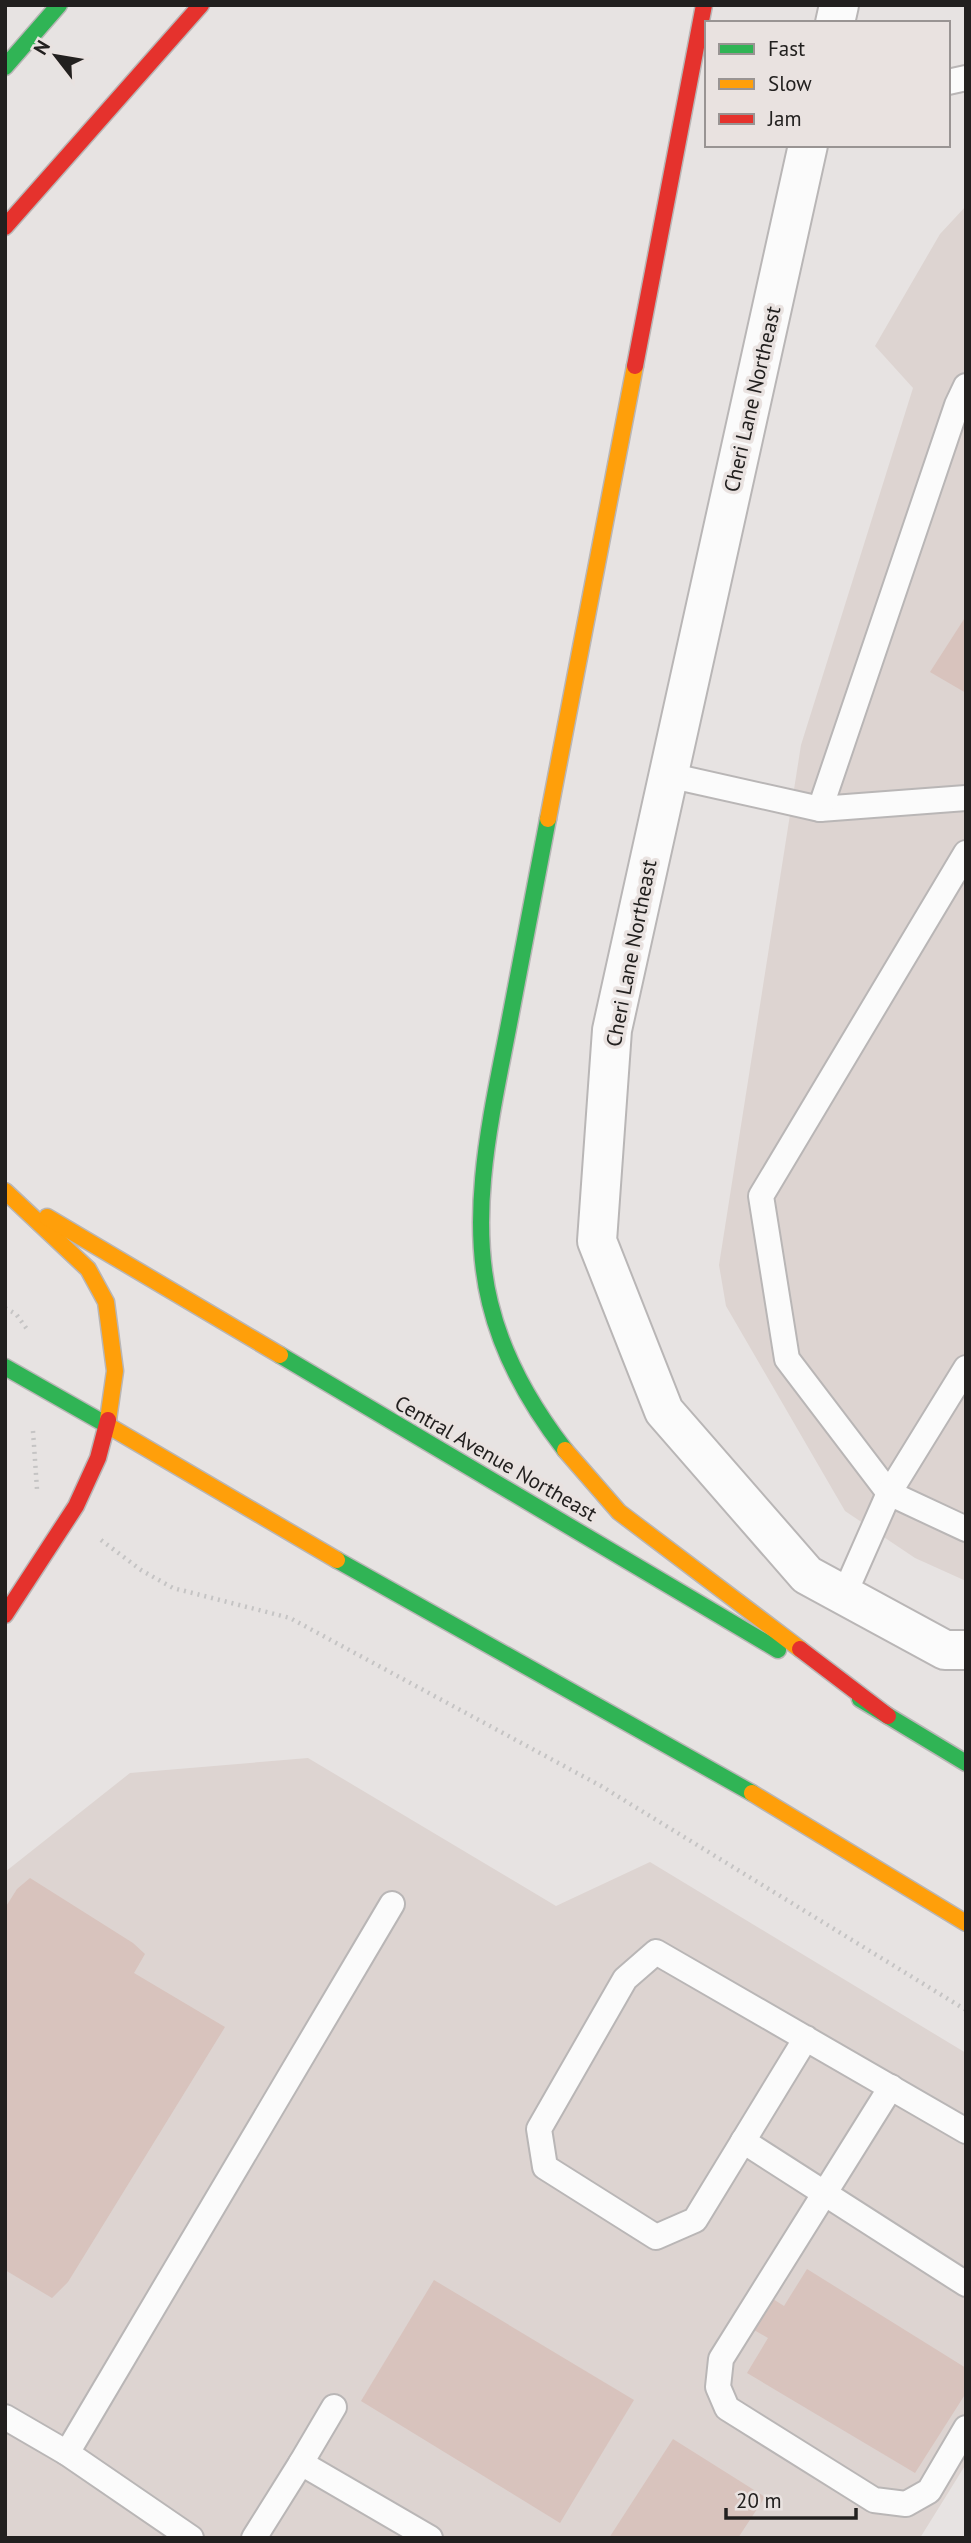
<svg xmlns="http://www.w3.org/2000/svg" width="971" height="2543" font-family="'PT Sans',sans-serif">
<rect width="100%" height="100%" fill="#e7e3e2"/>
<g fill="#ddd4d1">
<polygon points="966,206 966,1581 915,1558 845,1511 726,1306 719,1265 801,745 913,388 875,346 940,234"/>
<polygon points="308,1758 556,1906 650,1862 966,2053 966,2464 920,2538 5,2538 5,1872 130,1773"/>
</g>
<g fill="#d8c3bd">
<polygon points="966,616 966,693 930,672"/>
<polygon points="30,1878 133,1943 145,1954 134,1973 225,2027 68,2282 52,2298 5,2270 5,1908 17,1889"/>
<polygon points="807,2269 966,2368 966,2393 915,2473 747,2373 768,2338 754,2330 773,2299 784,2306"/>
<polygon points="434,2280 634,2400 560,2523 361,2401"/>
<polygon points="673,2439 765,2497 738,2538 609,2538"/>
</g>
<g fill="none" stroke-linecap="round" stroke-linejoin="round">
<defs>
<g id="lane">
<polyline points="948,82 966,78"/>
<polyline points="668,775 820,809 966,798"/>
<polyline points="820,809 957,405 966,386"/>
<polyline points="966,853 761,1196 787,1359 889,1493 966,1529"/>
<polyline points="844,1595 889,1493 966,1368"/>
<polyline points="806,2038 695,2220 656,2237 545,2167 539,2129 625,1979 656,1952 966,2131"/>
<polyline points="891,2087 721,2359 718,2387 727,2408 874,2500 906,2504 929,2491 966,2428"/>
<polyline points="743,2141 966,2284"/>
<polyline points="5,2417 67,2453 191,2538"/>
<polyline points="67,2453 392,1904"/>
<polyline points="301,2463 334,2407"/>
<polyline points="254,2538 301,2463 430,2538"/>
</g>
<g id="street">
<polyline points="835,23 839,5"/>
<polyline points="808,145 612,1030 597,1241 664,1411 807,1575 945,1650 966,1650"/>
</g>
<g id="fast">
<polyline points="5,67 59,5"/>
<path d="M548,819C535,889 521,959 508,1029C491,1117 468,1214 490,1303C503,1357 531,1406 565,1450"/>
<polyline points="280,1355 778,1650"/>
<polyline points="5,1367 107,1425"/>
<polyline points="337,1560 752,1793"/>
<polyline points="860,1699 966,1763"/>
</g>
<g id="slow">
<polyline points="548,819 635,366"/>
<polyline points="5,1191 88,1269 106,1302 115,1371 108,1420"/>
<polyline points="47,1217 280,1355"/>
<polyline points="107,1425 337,1560"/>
<polyline points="565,1450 619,1512 800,1649"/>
<polyline points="752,1793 966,1923"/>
</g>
<g id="jam">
<polyline points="5,227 201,5"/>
<polyline points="635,366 704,5"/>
<polyline points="5,1615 76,1506 98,1458 108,1420"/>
<polyline points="800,1649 888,1716"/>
</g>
</defs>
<use href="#lane" stroke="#b9b6b6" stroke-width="28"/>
<use href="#street" stroke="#b9b6b6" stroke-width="42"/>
<use href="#fast" stroke="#b9b6b6" stroke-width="19"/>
<use href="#slow" stroke="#b9b6b6" stroke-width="19"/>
<use href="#jam" stroke="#b9b6b6" stroke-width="19"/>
<g stroke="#c5c4c4" stroke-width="4.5" stroke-dasharray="2 5" stroke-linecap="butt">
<polyline points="5,1308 16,1314 29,1332"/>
<polyline points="33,1431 37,1489"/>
<polyline points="101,1540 141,1570 173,1588 290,1618 601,1786 966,2010"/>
</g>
<use href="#lane" stroke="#fbfbfb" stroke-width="24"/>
<use href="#street" stroke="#fbfbfb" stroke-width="38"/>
<use href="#fast" stroke="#30b455" stroke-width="16"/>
<use href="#slow" stroke="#ff9f0a" stroke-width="16"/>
<use href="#jam" stroke="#e5322d" stroke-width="16"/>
</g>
<g text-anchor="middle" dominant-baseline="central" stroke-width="7" stroke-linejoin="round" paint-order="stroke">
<g font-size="21" fill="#22201f" stroke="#e9e2e0">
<text transform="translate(752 399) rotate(-77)">Cheri Lane Northeast</text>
<text transform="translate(631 953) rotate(-79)">Cheri Lane Northeast</text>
<text transform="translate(496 1458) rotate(30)">Central Avenue Northeast</text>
</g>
</g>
<rect width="971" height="2543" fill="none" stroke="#22201f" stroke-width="14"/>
<rect x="705" y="21" width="245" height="126" fill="#e9e2e0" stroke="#999493" stroke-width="2"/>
<rect x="719" y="44" width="35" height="10" fill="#30b455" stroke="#999493" stroke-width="2"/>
<text x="768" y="56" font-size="21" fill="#22201f">Fast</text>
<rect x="719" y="79" width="35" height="10" fill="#ff9f0a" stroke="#999493" stroke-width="2"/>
<text x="768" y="91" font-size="21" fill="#22201f">Slow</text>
<rect x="719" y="114" width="35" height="10" fill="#e5322d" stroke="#999493" stroke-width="2"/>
<text x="768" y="126" font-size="21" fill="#22201f">Jam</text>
<g transform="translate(56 56) rotate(301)" stroke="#e9e2e0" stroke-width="5" paint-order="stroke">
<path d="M0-5L12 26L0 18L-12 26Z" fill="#22201f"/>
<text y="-10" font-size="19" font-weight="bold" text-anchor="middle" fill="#22201f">N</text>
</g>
<path d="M726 2508v10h130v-10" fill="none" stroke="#22201f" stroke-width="3.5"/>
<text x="736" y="2508" font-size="21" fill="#22201f" stroke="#e9e2e0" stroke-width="5" paint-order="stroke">20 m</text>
</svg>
